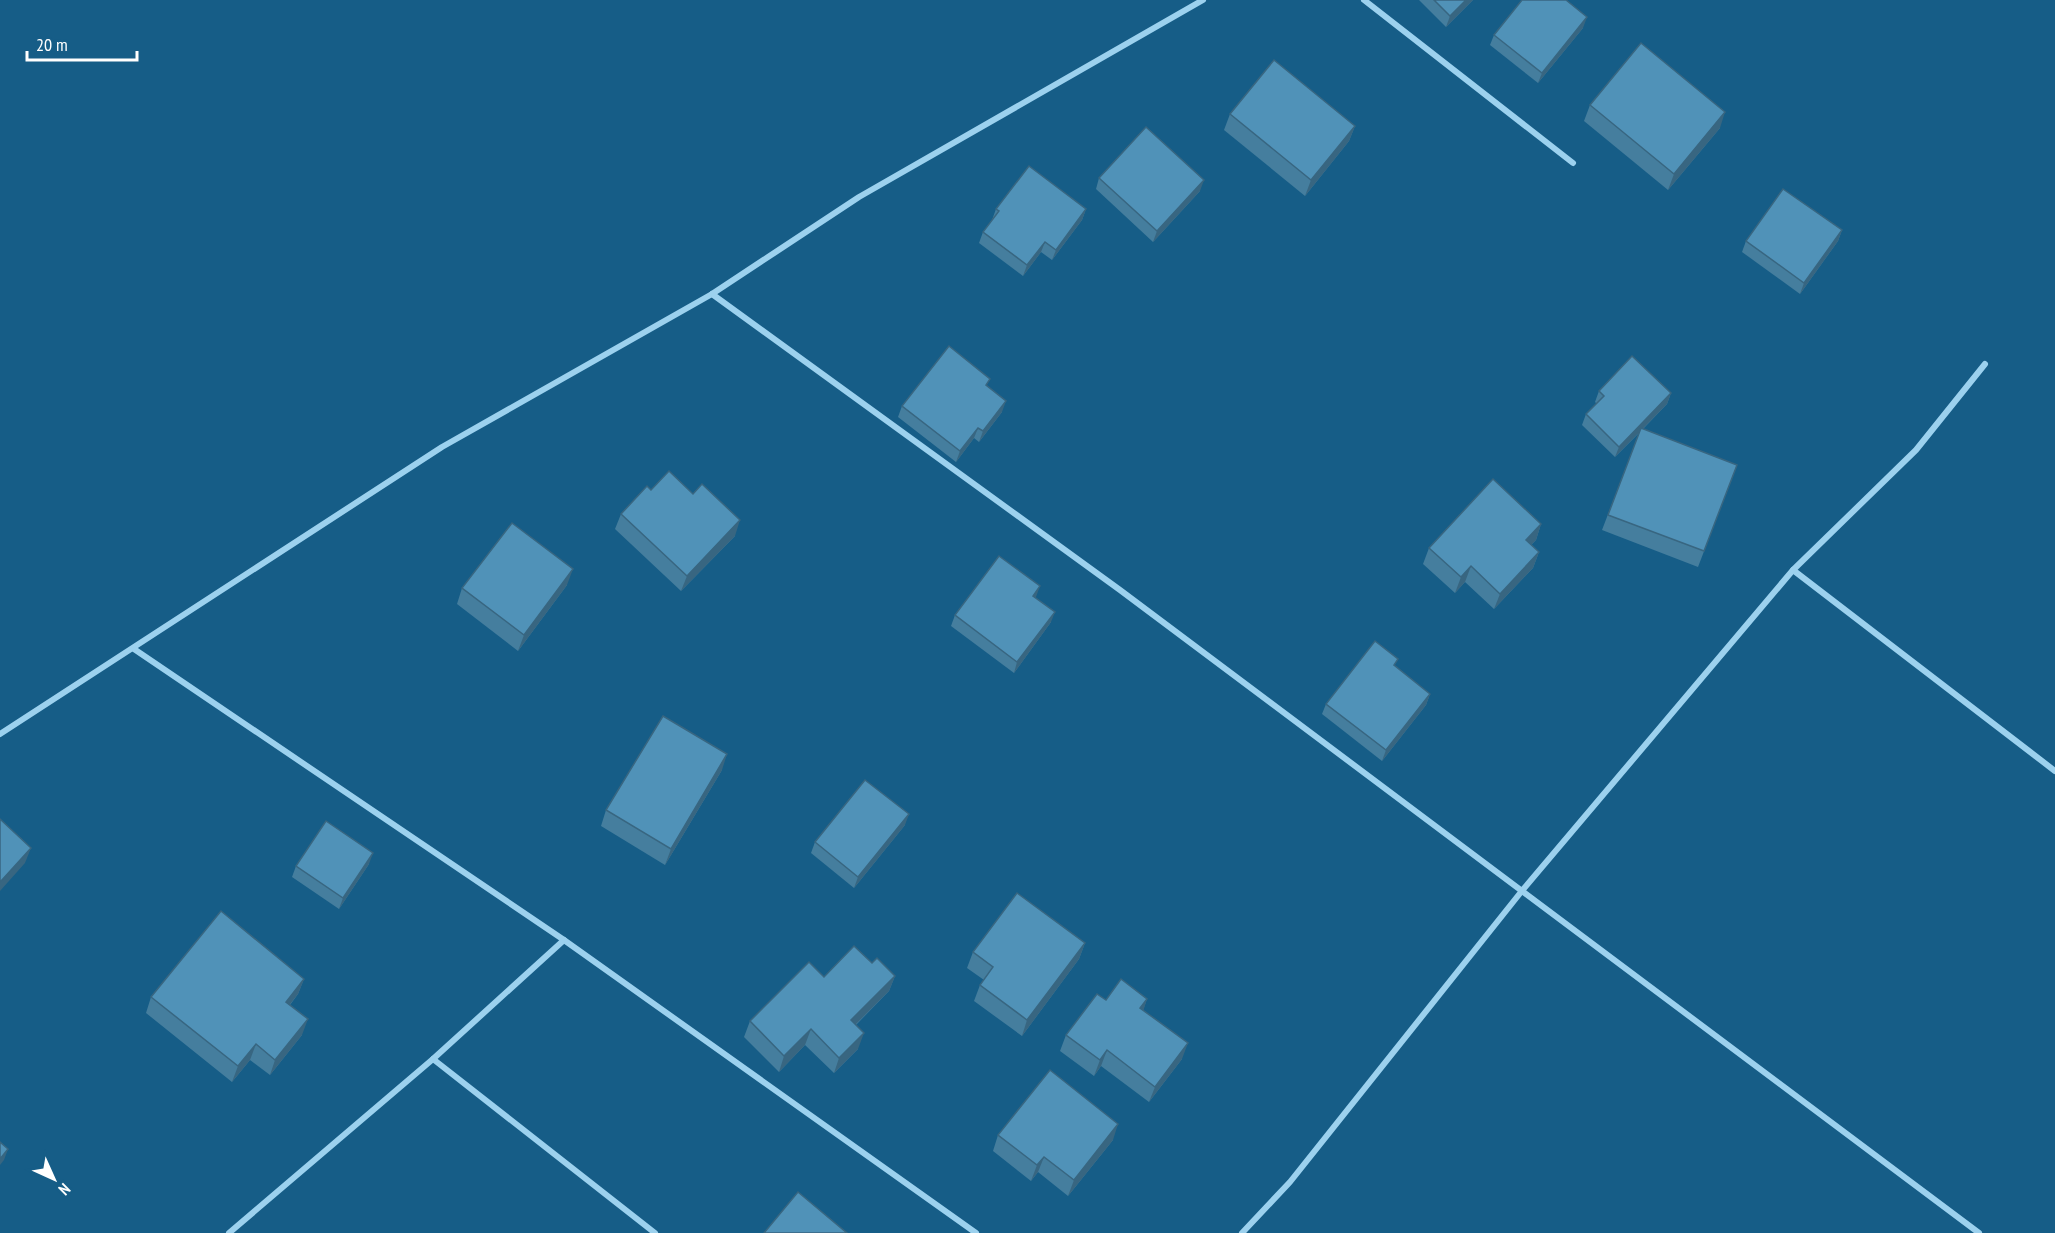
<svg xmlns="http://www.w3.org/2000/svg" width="2055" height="1233" font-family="'PT Sans Narrow',sans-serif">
<rect width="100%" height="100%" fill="#165d87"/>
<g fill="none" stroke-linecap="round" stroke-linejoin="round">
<g stroke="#9cd1ee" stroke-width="6">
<polyline points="1364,0 1573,163"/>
<polyline points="712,294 1120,590 1979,1233"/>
<polyline points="1793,570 2055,771"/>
<polyline points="134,649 564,940 976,1233"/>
<polyline points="0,734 442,447 712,294 859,197 1203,0"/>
<polyline points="433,1059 655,1233"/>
<polyline points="229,1233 433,1059 564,940"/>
<polyline points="1242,1233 1290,1182 1521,892 1793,570 1916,450 1985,364"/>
</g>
</g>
<g fill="#457e9e">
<polygon points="1419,0 1473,0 1446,27"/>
<polygon points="1583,28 1538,83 1490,45 1494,35"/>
<polygon points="1590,105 1720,128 1668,190 1584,121"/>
<polygon points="1230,114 1355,126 1349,141 1305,196 1224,130"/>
<polygon points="1099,178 1200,191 1153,242 1096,189"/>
<polygon points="996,209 1086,209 1082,220 1052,260 1041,252 1023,276 979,243 983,232 992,220"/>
<polygon points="1842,230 1838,241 1800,294 1742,252 1746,241"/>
<polygon points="988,387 1002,412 979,442 974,438 956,462 898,417 902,406"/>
<polygon points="1599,391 1671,393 1667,404 1643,429 1731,481 1698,567 1602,530 1639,433 1615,457 1582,425 1586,414 1597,404 1595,402"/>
<polygon points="651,490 735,536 681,591 615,529 621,514"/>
<polygon points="1541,524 1536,540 1531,545 1539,552 1533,568 1494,609 1465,582 1455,593 1423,564 1429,548"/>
<polygon points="567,585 518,651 457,604 462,588"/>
<polygon points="1035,598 1051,622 1014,673 951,626 955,615"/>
<polygon points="1395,667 1430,694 1426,705 1382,761 1322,714 1326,704"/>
<polygon points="722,770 665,865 601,826 606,810"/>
<polygon points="905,825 854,888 811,853 815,842"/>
<polygon points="369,864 339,909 292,877 296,866"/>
<polygon points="1085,943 1079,959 1022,1036 974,1001 980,985 984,980 967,968 973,952"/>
<polygon points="872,963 895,976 889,991 856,1025 858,1049 834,1073 805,1045 779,1072 744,1037 750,1021 824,977"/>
<polygon points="304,979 298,994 290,1005 302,1035 270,1075 250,1060 232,1082 146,1013 151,997"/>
<polygon points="1147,999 1143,1010 1182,1059 1149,1102 1101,1066 1094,1076 1060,1051 1066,1035 1106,1000"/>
<polygon points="998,1135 1113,1140 1068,1196 1038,1172 1031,1181 993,1151"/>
</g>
<g fill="#386681">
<polygon points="1466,0 1473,0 1446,27 1450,16"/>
<polygon points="1587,17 1583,28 1538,83 1542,73"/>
<polygon points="1725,112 1720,128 1668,190 1674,174"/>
<polygon points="1355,126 1349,141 1305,196 1311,180"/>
<polygon points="1204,180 1200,191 1153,242 1157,231"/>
<polygon points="1086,209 1082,220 1052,260 1056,250"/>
<polygon points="1842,230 1838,241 1800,294 1804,283"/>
<polygon points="1045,242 1041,252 1023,276 1027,265"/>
<polygon points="1671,393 1667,404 1615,457 1619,447"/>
<polygon points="1006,401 1002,412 979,442 983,431"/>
<polygon points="978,428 974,438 956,462 960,451"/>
<polygon points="740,520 735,536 681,591 687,576"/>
<polygon points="1541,524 1536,540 1520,556 1526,540"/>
<polygon points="1539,552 1533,568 1494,609 1500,594"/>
<polygon points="1471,566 1465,582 1455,593 1461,577"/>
<polygon points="573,569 567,585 518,651 524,635"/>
<polygon points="1040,586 1036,597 1029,606 1033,596"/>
<polygon points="1055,612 1051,622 1014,673 1017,662"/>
<polygon points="1430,694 1426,705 1382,761 1386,750"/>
<polygon points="727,754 722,770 665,865 671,849"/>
<polygon points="909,814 905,825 854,888 858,877"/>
<polygon points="31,848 25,863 0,891 0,882"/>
<polygon points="373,853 369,864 339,909 343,898"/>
<polygon points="1085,943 1079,959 1022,1036 1027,1020"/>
<polygon points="895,976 889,991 845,1035 851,1020"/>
<polygon points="304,979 298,994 280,1017 286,1002"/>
<polygon points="1147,999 1142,1015 1140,1008"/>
<polygon points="308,1019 302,1035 270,1075 275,1060"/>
<polygon points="811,1029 805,1045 779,1072 784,1056"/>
<polygon points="864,1033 858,1049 834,1073 839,1058"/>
<polygon points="1188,1043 1182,1059 1149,1102 1155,1087"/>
<polygon points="256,1044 250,1060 232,1082 238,1066"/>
<polygon points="1107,1050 1101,1066 1094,1076 1100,1060"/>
<polygon points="1118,1124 1113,1140 1068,1196 1074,1180"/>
<polygon points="8,1149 4,1160 0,1165 0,1159"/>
<polygon points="1044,1157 1038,1172 1031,1181 1037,1165"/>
</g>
<g fill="#5092b8" stroke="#386681" stroke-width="1.5">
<polygon points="1434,0 1466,0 1450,16"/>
<polygon points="1522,0 1566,0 1587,17 1542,73 1494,35"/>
<polygon points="1641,43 1725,112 1674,174 1590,105"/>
<polygon points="1274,60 1355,126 1311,180 1230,114"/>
<polygon points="1146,127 1204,180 1157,231 1099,178"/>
<polygon points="1029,166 1086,209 1056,250 1045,242 1027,265 983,232 999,211 996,209"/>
<polygon points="1783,189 1842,230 1804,283 1746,241"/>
<polygon points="949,346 990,379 986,385 1006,401 983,431 978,428 960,451 902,406"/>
<polygon points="1632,356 1671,393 1619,447 1586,414 1604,396 1599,391"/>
<polygon points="1641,428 1737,465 1704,551 1608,515"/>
<polygon points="669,471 693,494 702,484 740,520 687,576 621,514 647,486 651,490"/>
<polygon points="1493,479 1541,524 1526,540 1539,552 1500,594 1471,566 1461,577 1429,548"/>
<polygon points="512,523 573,569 524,635 462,588"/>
<polygon points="999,556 1040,586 1033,596 1055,612 1017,662 955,615"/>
<polygon points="1375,641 1398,659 1394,665 1430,694 1386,750 1326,704"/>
<polygon points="663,716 727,754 671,849 606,810"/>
<polygon points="865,780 909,814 858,877 815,842"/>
<polygon points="0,819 31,848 0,882"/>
<polygon points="326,821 373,853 343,898 296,866"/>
<polygon points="1017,893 1085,943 1027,1020 980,985 993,967 973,952"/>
<polygon points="221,911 304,979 286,1002 308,1019 275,1060 256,1044 238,1066 151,997"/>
<polygon points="854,946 872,963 877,958 895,976 851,1020 864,1033 839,1058 811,1029 784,1056 750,1021 809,962 824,977"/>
<polygon points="1121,979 1147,999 1140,1008 1188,1043 1155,1087 1107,1050 1100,1060 1066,1035 1097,994 1106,1000"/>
<polygon points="1050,1070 1118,1124 1074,1180 1044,1157 1037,1165 998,1135"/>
<polygon points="0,1142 8,1149 0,1159"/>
<polygon points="798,1192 847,1233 764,1233"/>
</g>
<g transform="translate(54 1179) rotate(135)" stroke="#165d87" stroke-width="4.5" paint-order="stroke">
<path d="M0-4.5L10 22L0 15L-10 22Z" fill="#ffffff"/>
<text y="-9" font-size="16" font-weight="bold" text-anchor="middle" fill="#ffffff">N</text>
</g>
<path d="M27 51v9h110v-9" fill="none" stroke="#ffffff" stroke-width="3"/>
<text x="36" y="51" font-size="18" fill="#ffffff" stroke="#165d87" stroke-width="4.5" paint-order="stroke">20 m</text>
</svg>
